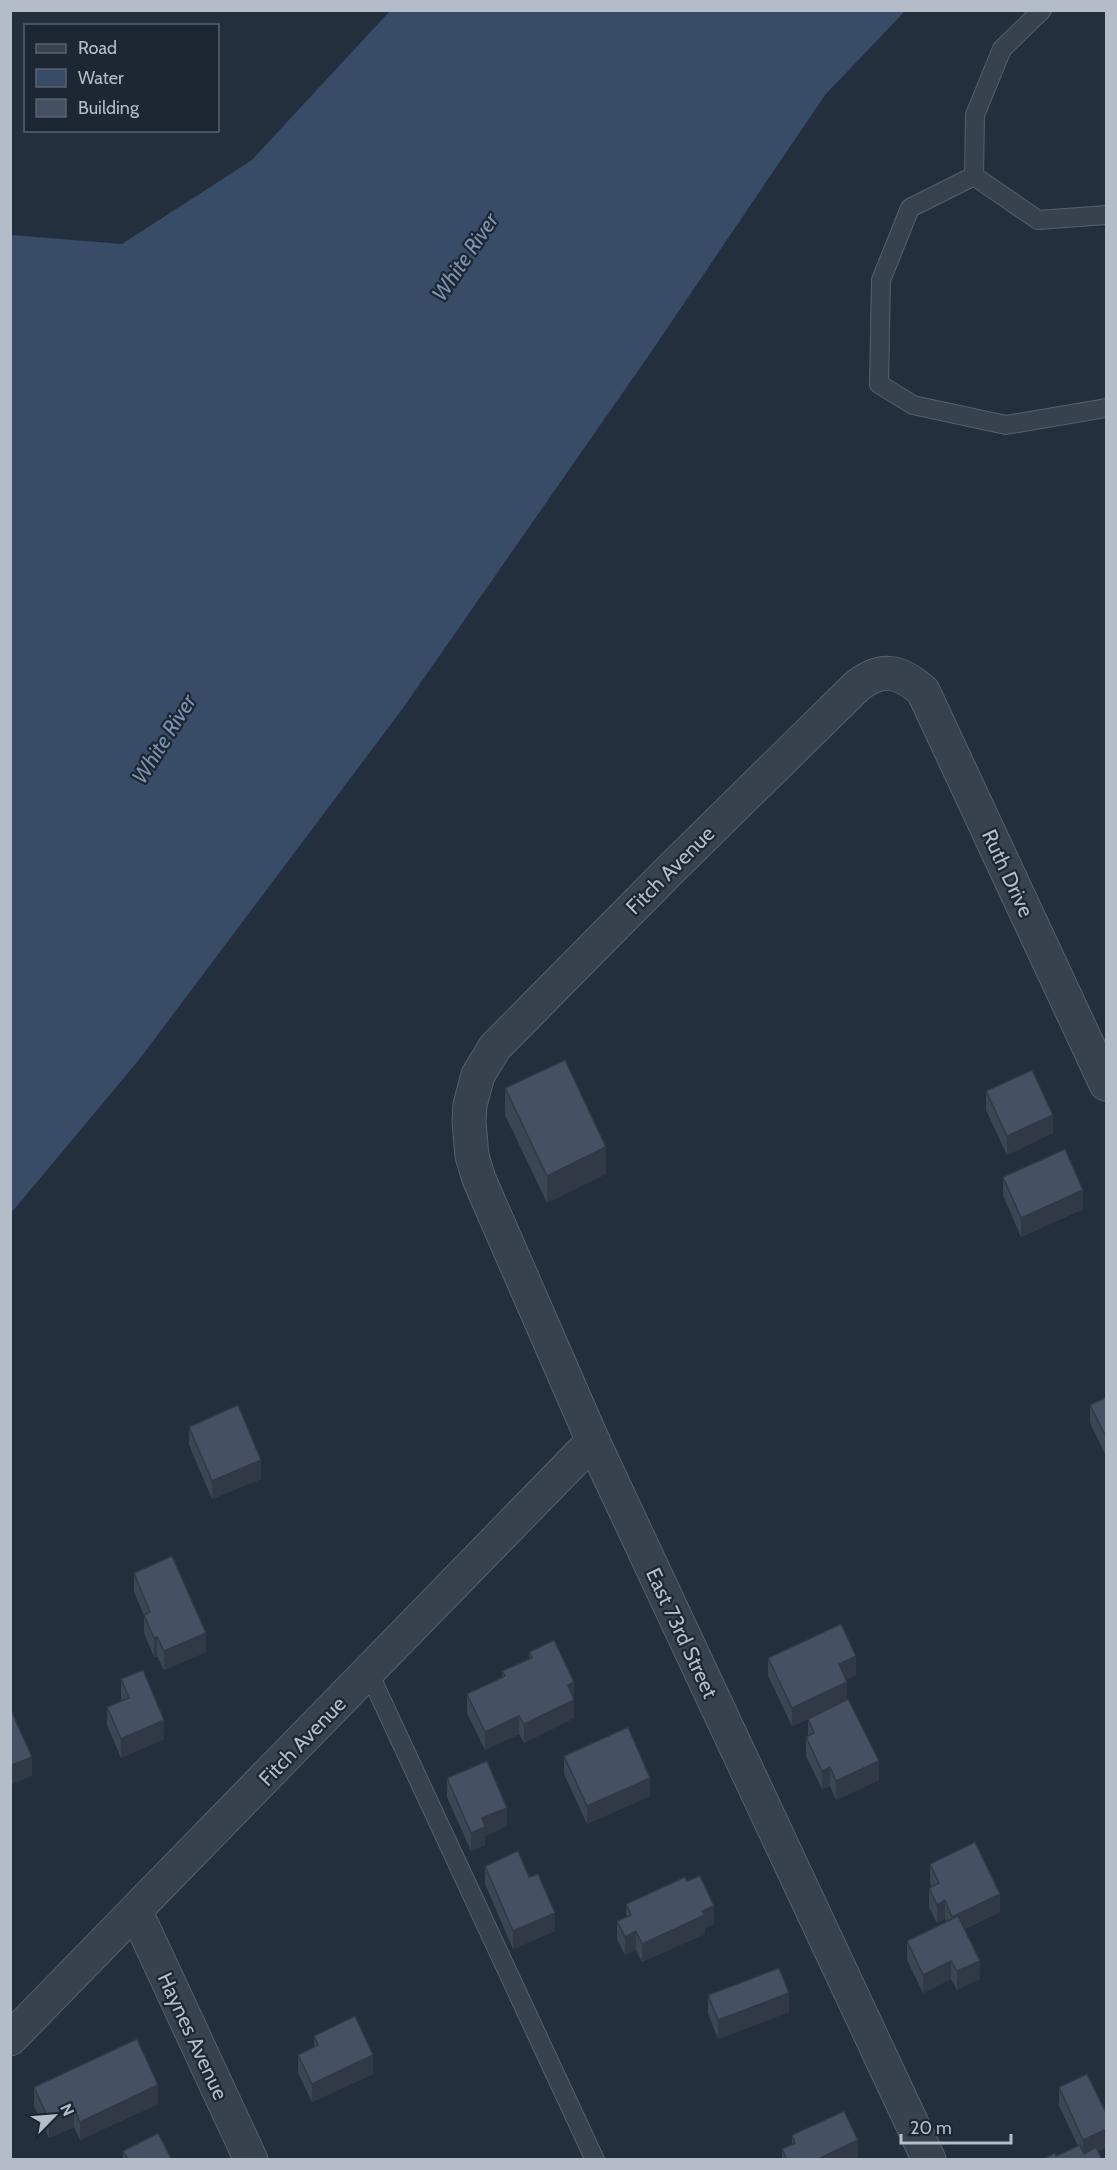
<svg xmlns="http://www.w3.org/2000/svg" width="1117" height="2170" font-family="Cabin,sans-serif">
<rect width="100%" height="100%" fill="#242f3e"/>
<polygon fill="#394c67" points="390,11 905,11 825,95 649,355 403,708 138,1061 11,1213 11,235 122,244 252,160"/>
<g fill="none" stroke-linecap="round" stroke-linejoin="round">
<defs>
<g id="lane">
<polyline points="974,176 910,208 881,280 879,384 913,405 1006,425 1106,408"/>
<polyline points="974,176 975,115 1002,49 1042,10"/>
<polyline points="974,176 1038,220 1106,215"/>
<polyline points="369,1673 595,2160"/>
</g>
<g id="street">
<polyline points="136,1912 251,2160"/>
<polyline points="10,2039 593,1441"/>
<path d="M929,2160L593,1441L479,1179L472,1156L469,1122L470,1105L478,1075L495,1047L669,871L857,686C883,666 900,671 923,691L1106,1084"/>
</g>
</defs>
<use href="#lane" stroke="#565f6c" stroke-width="20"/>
<use href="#street" stroke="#565f6c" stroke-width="35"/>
<use href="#lane" stroke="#38414e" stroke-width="18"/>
<use href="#street" stroke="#38414e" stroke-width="33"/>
</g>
<g fill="#3b4654">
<polygon points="505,1088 606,1174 547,1203 505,1115"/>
<polygon points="986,1091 1053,1133 1007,1155 986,1110"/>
<polygon points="1003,1177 1083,1209 1021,1237 1003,1195"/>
<polygon points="1107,1397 1107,1458 1090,1423 1090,1405"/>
<polygon points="189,1427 261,1479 212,1499 189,1445"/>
<polygon points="134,1573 206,1652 164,1670 157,1656 154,1657 144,1633 144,1615 134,1592"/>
<polygon points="529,1652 574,1682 574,1718 524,1743 519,1734 485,1750 467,1713 467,1694 502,1677 502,1671 529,1659"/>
<polygon points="768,1658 856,1675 846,1679 847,1700 879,1780 836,1800 830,1786 822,1789 806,1756 806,1737 808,1736 808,1719 811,1718 792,1726 768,1676"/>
<polygon points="121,1679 164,1739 121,1758 107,1725 107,1707 122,1700 121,1698"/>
<polygon points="564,1756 650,1796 587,1824 564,1774"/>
<polygon points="447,1778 507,1826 485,1836 485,1845 471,1851 447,1797"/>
<polygon points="930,1864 1000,1912 965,1929 980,1979 957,1990 951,1979 923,1993 907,1960 907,1941 946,1922 945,1919 937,1923 929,1907 929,1888 932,1887 930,1882"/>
<polygon points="485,1866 529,1877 555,1931 513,1949 485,1884"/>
<polygon points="687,1881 714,1924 705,1928 705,1934 642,1962 636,1950 625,1955 617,1939 617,1921 626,1917 626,1904"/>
<polygon points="708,1995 789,2012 718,2039 708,2013"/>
<polygon points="314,2036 373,2074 312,2102 298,2073 298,2055 314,2047"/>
<polygon points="34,2087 158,2104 80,2140 74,2127 49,2138 34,2106"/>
<polygon points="1059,2087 1107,2147 1056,2156 1078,2146 1059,2106"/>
<polygon points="792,2135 858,2159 782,2160 782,2149 792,2145"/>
<polygon points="123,2151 172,2160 123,2160"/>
</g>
<g fill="#303945">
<polygon points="1053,1115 1053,1133 1007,1155 1007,1136"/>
<polygon points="606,1147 606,1174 547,1203 547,1176"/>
<polygon points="1083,1190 1083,1209 1021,1237 1021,1218"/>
<polygon points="261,1460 261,1479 212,1499 212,1481"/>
<polygon points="206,1633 206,1652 164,1670 164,1651"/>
<polygon points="157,1637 157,1656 154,1657 154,1638"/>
<polygon points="856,1656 856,1675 839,1683 839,1664"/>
<polygon points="574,1682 574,1718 524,1743 524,1724 568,1685"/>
<polygon points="847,1682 847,1701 792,1726 792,1708"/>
<polygon points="519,1716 519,1734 485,1750 485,1732"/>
<polygon points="164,1720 164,1739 121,1758 121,1739"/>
<polygon points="32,1757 32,1776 10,1785 10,1766"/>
<polygon points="879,1761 879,1780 836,1800 836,1781"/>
<polygon points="830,1767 830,1786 822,1789 822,1771"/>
<polygon points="650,1778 650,1796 587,1824 587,1806"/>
<polygon points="507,1808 507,1826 485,1836 485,1845 471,1851 471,1833 482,1818"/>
<polygon points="1000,1894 1000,1912 952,1935 952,1917"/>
<polygon points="945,1900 945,1919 937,1923 937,1905"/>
<polygon points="714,1906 714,1924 705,1928 705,1934 642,1962 642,1944 702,1911"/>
<polygon points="555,1913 555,1931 513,1949 513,1931"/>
<polygon points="636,1931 636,1950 625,1955 625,1937"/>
<polygon points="951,1961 951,1979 923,1993 923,1975"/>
<polygon points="980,1961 980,1979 957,1990 957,1971"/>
<polygon points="789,1993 789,2012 718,2039 718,2020"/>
<polygon points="373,2055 373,2074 312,2102 312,2084"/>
<polygon points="158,2085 158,2104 80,2140 80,2122"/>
<polygon points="74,2108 74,2127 49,2138 49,2120"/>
<polygon points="1107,2129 1107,2147 1083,2159 1083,2140"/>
<polygon points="858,2140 858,2159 857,2160 816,2160"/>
</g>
<g fill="#455162" stroke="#303945" stroke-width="1.5">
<polygon points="565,1060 606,1147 547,1176 505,1088"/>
<polygon points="1032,1070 1053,1115 1007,1136 986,1091"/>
<polygon points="1065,1149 1083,1190 1021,1218 1003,1177"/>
<polygon points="1107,1397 1107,1439 1090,1405"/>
<polygon points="238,1405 261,1460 212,1481 189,1427"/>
<polygon points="172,1556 206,1633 164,1651 157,1637 154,1638 144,1615 150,1612 134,1573"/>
<polygon points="841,1624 856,1656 839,1664 847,1682 792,1708 768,1658"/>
<polygon points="554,1640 574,1682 568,1685 574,1700 524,1724 519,1716 485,1732 467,1694 505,1676 502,1671 532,1658 529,1652"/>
<polygon points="143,1670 164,1720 121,1739 107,1707 129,1698 121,1679"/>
<polygon points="848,1699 879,1761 836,1781 830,1767 822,1771 806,1737 814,1733 808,1719"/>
<polygon points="10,1708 32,1757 10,1766"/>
<polygon points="628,1727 650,1778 587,1806 564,1756"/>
<polygon points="487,1761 507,1808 482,1818 485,1827 471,1833 447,1778"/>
<polygon points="975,1842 1000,1894 952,1917 945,1900 937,1905 929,1888 939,1883 930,1864"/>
<polygon points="518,1851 529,1877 538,1874 555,1913 513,1931 485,1866"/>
<polygon points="700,1876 714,1906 702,1911 705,1915 642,1944 636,1931 625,1937 617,1921 631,1915 626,1904 685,1877 687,1881"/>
<polygon points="958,1916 980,1961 957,1971 951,1961 923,1975 907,1941"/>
<polygon points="779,1968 789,1993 718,2020 708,1995"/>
<polygon points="355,2016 373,2055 312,2084 298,2055 318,2045 314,2036"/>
<polygon points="137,2039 158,2085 80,2122 74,2108 49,2120 34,2087"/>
<polygon points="1087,2074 1107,2115 1107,2129 1083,2140 1059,2087"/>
<polygon points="844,2111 858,2140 816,2160 787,2160 782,2149 795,2143 792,2135"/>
<polygon points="158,2133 172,2160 128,2160 123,2151"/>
<polygon points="1080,2145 1084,2154 1096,2147 1102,2160 1041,2160 1055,2153 1056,2156"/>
</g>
<g text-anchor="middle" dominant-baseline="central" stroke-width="4.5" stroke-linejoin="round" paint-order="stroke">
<g font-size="21" fill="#b4bcc9" stroke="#1d2633">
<text transform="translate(670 870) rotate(-45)">Fitch Avenue</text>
<text transform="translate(1008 873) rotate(65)">Ruth Drive</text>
<text transform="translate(682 1633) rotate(65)">East 73rd Street</text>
<text transform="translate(302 1741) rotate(-46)">Fitch Avenue</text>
<text transform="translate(193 2036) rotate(65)">Haynes Avenue</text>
</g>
<g font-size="22" font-style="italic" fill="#7c92b1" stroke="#1d2633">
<text transform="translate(465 257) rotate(-56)">White River</text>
<text transform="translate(164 739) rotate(-58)">White River</text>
</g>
</g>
<rect width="1117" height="2170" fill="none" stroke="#b4bcc9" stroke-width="24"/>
<rect x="24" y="24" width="195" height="108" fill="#1d2633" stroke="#59626f" stroke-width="1.5"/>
<rect x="36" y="44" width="30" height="9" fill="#38414e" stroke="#59626f" stroke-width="1.5"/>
<text x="78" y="54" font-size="18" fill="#b4bcc9">Road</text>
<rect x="36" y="69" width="30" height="18" fill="#394c67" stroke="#59626f" stroke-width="1.5"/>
<text x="78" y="84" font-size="18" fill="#b4bcc9">Water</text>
<rect x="36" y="99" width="30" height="18" fill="#455162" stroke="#59626f" stroke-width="1.5"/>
<text x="78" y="114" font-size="18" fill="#b4bcc9">Building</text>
<g transform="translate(54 2116) rotate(65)" stroke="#1d2633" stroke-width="4.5" paint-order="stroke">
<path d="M0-4.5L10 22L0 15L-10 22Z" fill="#b4bcc9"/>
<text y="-9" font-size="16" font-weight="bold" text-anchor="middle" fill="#b4bcc9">N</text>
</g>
<path d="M901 2134v9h110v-9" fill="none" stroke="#b4bcc9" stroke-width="3"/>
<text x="910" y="2134" font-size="18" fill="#b4bcc9" stroke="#1d2633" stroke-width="4.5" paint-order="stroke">20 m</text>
</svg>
